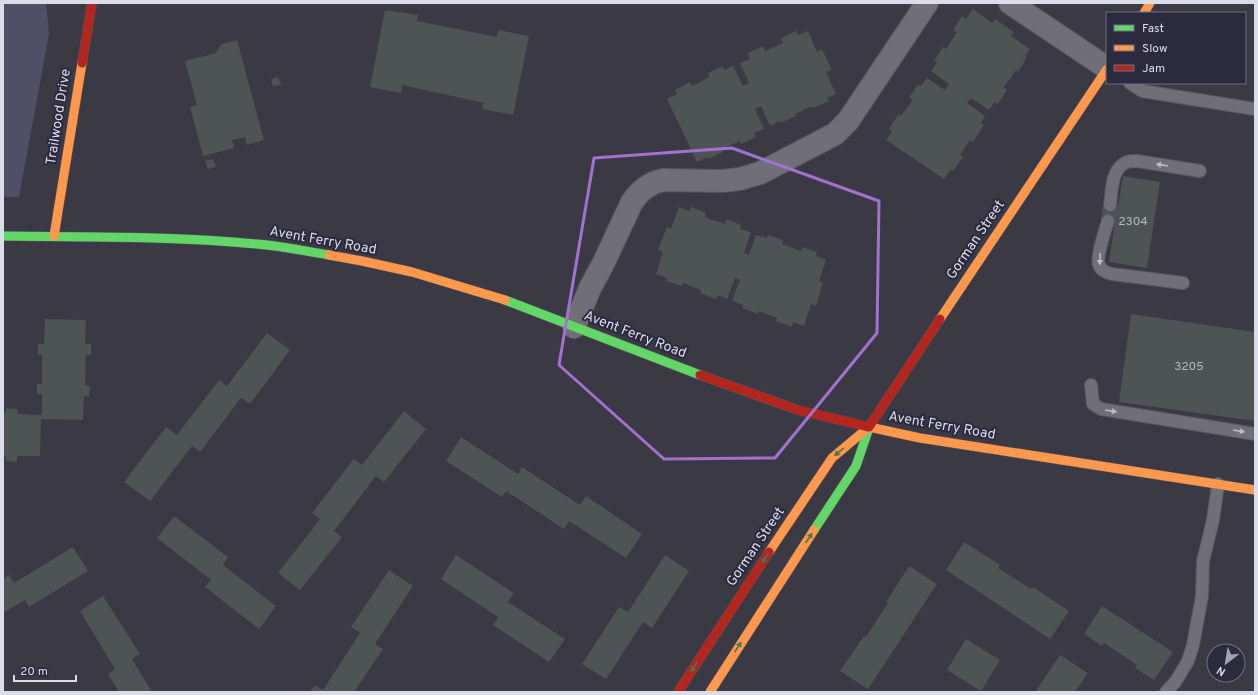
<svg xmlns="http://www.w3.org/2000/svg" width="1258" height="695" font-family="Overpass,sans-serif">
<rect width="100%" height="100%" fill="#3a3944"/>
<polygon fill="#514f67" points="3,3 46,3 49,34 19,197 3,197"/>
<g fill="#4e5353">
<polygon points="973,9 992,23 995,19 1014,32 1011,36 1030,49 1025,56 1027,57 1018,72 1016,70 1004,87 1007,90 998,104 995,102 989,110 971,98 967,103 985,116 981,123 984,125 973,142 970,140 960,155 963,157 953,171 951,169 944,179 886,140 892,131 889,129 898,115 901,116 913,100 909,98 918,84 921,86 927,78 945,90 949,84 931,71 937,63 934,61 943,47 946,49 957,32 953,30 962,16 966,19"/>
<polygon points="385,10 418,15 417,21 497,37 498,30 529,36 513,115 482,109 484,103 402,85 401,93 370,87"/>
<polygon points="796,31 798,35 808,31 817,52 822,49 832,70 826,72 836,94 827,98 829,101 813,108 812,106 795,114 796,116 781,123 780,121 770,126 761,106 755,109 764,129 754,133 756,137 741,144 740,141 722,149 723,152 708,159 707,157 697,162 667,99 677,94 675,90 690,82 692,86 709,77 708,73 723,66 724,70 733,66 743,86 749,83 740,63 750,59 748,53 763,46 765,51 783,43 781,38"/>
<polygon points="237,40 264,140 247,145 245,137 232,140 234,148 203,156 190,107 197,105 185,61 216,53 221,44"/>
<polygon points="278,77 281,85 273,86 271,79"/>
<polygon points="213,159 216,167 208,169 205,161"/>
<polygon points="1123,176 1160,182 1147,268 1109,262 1115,222 1101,220 1103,204 1118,207"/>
<polygon points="679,207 690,211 691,207 706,213 705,217 725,224 726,219 741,225 740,229 751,232 744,253 749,255 756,235 767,238 768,235 783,240 782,244 801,251 802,247 817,252 816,256 826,260 819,281 823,283 816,306 811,304 804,326 793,322 792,327 776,321 777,318 759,311 758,314 742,308 743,305 732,301 740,280 735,278 727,299 718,295 716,299 700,293 701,290 683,283 682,286 665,281 667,278 656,274 663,252 658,250 667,227 671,229"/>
<polygon points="1131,314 1255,332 1255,421 1119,402"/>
<polygon points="45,319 86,320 85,344 91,344 91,355 86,355 85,385 90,386 89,397 84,396 83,420 41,419 40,456 17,456 17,462 6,461 6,456 3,456 3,413 6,413 6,408 17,409 17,414 42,415 42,394 37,394 37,384 42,384 42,355 38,355 38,344 44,344"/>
<polygon points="267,333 290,350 250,404 241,398 200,452 192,446 150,501 124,482 166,427 177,435 219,380 227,386"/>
<polygon points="404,411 426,429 384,482 376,476 334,531 342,537 300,590 278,573 320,519 312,513 354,459 362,465"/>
<polygon points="461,437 518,474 522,467 580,505 586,496 642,534 626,558 569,521 564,529 506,491 502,497 446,461"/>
<polygon points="174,516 228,557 223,565 276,606 259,629 205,587 211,580 157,538"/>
<polygon points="964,542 1000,565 998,568 1031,589 1033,587 1069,611 1050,639 946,570"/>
<polygon points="73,547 88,571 29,607 25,600 3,613 3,579 9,575 14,583"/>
<polygon points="456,555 514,593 508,602 565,639 549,662 493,625 498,617 441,579"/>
<polygon points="665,555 689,571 652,628 643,622 606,679 582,664 619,607 628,612"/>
<polygon points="909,566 937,584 868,689 840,671 864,636 866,637 888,603 886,602"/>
<polygon points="389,570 413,586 375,644 383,649 354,692 310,692 315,685 323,690 360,633 351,627"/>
<polygon points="103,596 140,654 132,659 152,692 119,692 108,674 115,669 80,611"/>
<polygon points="1102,606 1173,652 1154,680 1135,668 1137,665 1104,643 1102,646 1084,634"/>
<polygon points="966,639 1000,660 981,691 947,670"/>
<polygon points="1060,655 1088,673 1075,692 1035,692"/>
</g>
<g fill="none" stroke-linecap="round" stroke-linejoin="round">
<defs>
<g id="lane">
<polyline points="1130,83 1142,91 1255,109"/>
<path d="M1110,205C1112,191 1111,168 1127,162C1130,161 1134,161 1137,161L1200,171"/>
<path d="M1108,221C1105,231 1096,257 1099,265C1101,271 1107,273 1112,274L1183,283"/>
<polyline points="1091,385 1093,404 1101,409 1255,434"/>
<polyline points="1166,692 1176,681 1188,661 1193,645 1202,596 1203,561 1213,520 1218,484"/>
</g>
<g id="street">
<polyline points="1010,3 1107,68"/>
<path d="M574,327L590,288L603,264L632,202C640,190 649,183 663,180L722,181L740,179L760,173L835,134L848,121L927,3"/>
</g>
<g id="fast">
<path d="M3,236C88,237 173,236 257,244C281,246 305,251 329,255"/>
<polyline points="505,300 700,375"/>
<polyline points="814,530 856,466 869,428"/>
</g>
<g id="slow">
<polyline points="1144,13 1150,3"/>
<polyline points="54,236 82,63"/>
<polyline points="329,255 362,261 412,272 505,300"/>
<polyline points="940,319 1107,69"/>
<polyline points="869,427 920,438 1255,490"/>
<polyline points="769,552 832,458 869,427"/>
<polyline points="710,692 814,530"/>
</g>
<g id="jam">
<polyline points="82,63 92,3"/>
<polyline points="700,375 798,410 869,427 940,319"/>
<polyline points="678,692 769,552"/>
</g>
</defs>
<use href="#lane" stroke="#585761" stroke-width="14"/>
<use href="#street" stroke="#585761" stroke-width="24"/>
<use href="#fast" stroke="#585761" stroke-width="10"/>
<use href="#slow" stroke="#585761" stroke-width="10"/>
<use href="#jam" stroke="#585761" stroke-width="10"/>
<use href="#lane" stroke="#706f77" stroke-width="12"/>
<use href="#street" stroke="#706f77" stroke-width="22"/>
<use href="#fast" stroke="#63d668" stroke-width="9"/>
<use href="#slow" stroke="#ff974d" stroke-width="9"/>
<use href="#jam" stroke="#b3261e" stroke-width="9"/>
</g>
<defs><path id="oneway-solid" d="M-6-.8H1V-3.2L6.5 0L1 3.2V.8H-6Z"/></defs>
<g fill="#bcbbc7">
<use href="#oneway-solid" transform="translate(1162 165) rotate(-171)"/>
<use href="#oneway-solid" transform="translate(1100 259) rotate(92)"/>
<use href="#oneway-solid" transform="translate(1111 411) rotate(9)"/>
<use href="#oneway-solid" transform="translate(1239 431) rotate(9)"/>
</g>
<g fill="#457751">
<use href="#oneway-solid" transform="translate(839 452) rotate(140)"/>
<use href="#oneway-solid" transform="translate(809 538) rotate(-57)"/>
<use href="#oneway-solid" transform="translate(765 558) rotate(124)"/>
<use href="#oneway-solid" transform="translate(738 647) rotate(-57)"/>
<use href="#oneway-solid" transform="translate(694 667) rotate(123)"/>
</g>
<path fill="none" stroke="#a272d0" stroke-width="3" stroke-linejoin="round" d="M732,148L879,201L877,333L775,458L664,459L559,365L594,158Z"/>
<g text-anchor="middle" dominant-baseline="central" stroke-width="4" stroke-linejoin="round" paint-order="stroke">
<g font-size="12" fill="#b8b9c4">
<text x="1133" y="222">2304</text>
<text x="1189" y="367">3205</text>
</g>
<g font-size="14" fill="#dcdbe9" stroke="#2c2a3f">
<text transform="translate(59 117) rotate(-81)">Trailwood Drive</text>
<text transform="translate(976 240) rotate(-56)">Gorman Street</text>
<text transform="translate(323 241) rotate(10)">Avent Ferry Road</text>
<text transform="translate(635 335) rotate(21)">Avent Ferry Road</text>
<text transform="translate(942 426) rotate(10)">Avent Ferry Road</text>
<text transform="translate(756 547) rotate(-56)">Gorman Street</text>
</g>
</g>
<rect width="1258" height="695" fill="none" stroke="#dcdbe9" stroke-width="8"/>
<rect x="1106" y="12" width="140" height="72" fill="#2c2a3f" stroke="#727183"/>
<rect x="1114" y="25" width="20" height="6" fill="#63d668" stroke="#727183"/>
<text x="1142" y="32" font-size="12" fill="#dcdbe9">Fast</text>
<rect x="1114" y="45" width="20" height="6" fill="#ff974d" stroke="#727183"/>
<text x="1142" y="52" font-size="12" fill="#dcdbe9">Slow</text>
<rect x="1114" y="65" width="20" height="6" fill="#b3261e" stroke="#727183"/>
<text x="1142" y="72" font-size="12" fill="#dcdbe9">Jam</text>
<g transform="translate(1226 663) rotate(211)"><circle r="19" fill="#2c2a3f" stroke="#727183"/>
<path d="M0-3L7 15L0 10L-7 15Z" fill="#a3a2af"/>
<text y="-6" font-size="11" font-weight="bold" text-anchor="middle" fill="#dcdbe9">N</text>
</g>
<path d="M14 675v6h62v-6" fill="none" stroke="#dcdbe9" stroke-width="2"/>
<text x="20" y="675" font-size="12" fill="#dcdbe9" stroke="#2c2a3f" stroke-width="3" paint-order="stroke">20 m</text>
</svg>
